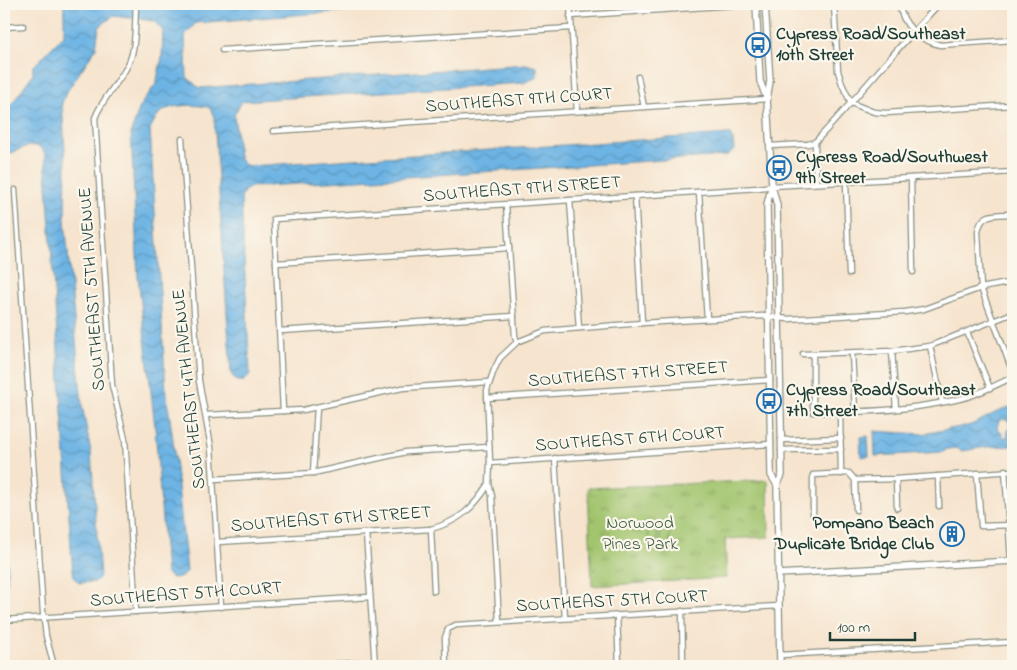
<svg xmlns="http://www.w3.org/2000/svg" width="1017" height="670" font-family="'Indie Flower',sans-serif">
<defs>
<pattern id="grass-tufts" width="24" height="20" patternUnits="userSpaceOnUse" patternTransform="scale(1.25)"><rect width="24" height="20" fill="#a1c46d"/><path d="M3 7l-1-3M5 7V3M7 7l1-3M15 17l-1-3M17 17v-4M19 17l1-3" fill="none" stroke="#83a05a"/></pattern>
<pattern id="water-waves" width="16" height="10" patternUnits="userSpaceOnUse" patternTransform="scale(1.25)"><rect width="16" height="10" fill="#6db4e4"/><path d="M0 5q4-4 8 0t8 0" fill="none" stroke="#5994ba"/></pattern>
</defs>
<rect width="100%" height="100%" fill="#fbf7ec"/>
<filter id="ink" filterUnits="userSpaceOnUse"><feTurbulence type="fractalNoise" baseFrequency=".02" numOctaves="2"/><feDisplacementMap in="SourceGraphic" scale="10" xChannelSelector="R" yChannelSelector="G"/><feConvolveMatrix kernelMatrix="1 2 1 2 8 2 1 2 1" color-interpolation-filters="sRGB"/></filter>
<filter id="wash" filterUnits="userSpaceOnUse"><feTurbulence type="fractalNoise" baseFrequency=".0096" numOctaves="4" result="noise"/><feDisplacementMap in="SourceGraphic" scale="20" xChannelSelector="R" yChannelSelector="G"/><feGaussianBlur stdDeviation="1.12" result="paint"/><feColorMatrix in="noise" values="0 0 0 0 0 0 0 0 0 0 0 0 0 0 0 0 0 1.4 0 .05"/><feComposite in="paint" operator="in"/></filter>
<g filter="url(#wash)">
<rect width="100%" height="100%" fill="#f6e4ce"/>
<polygon fill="url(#grass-tufts)" stroke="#608050" points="768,480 769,537 725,539 727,578 592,586 588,488"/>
<g fill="#a1c46d" stroke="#608050">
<polygon points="660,529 669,529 670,549 661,549"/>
<polygon points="648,530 657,530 658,550 649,550"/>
</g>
<g fill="url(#water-waves)" stroke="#46788c" fill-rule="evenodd">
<path d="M64,4H434L196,23L185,35L187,77L199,88L526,64L537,67V77L524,83L242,101L234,115L239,157L244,164L249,166L729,134L733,140L734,150L726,156L251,187L244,191L241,198L250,374L244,381H237L231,374L214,117L210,108C199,104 171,104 161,112C156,116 153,124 150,129L166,392L173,440L187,571L182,577L172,578L166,573L155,427L138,277L131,132L141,104L156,84L162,57L163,31L154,21L113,16L99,27L96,48L66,93L62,102L66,165L65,220L82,405L91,452L100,577L95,582L79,583L74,578L72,562L45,154C37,136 17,152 4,156V112L8,109L33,74V67L64,35Z"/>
<path d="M1013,406V446L987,447L962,451L956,448L947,449L943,452L875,456L874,431L922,434L971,425L1001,410ZM1007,419L1011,427L1007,432L1008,437H1003L1001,432L997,428L999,420Z"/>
<polygon points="868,436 869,456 861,457 860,437"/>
<polygon points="4,500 8,571 7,583 4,585"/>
</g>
</g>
<g filter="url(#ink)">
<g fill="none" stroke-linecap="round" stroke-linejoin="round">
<defs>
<g id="minor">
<polyline points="570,4 577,111"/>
<polyline points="834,4 838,71 842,84 851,103 874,112 886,113 1013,105"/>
<path d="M899,4C903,26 918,39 940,45L1013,40"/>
<polyline points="570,16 750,4"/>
<polyline points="4,27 23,26"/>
<polyline points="222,50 571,28"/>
<polyline points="638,77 644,107"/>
<polyline points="273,131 767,99"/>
<polyline points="182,139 199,381 211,447 221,607"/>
<polyline points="770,146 808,144 815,142"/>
<polyline points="911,178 913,272"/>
<polyline points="846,182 849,274"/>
<path d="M816,183L815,142C858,97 896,49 939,4"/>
<polyline points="15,190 43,612 46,636 54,666"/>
<polyline points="699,192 707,319"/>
<polyline points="635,196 642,323"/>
<polyline points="570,200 579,328"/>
<polyline points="506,205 515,336 517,342"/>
<path d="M1013,214C997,215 981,211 978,232L981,288L1013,373"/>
<polyline points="276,263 509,248"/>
<polyline points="280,331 514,316"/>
<polyline points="967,332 990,388"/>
<polyline points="930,346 942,402"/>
<polyline points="892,351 896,409"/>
<polyline points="852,353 855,411"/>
<polyline points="803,354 892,351 930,346 1013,313"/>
<path d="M813,354V412C864,413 917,410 967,397C983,392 998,384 1013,377"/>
<polyline points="487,398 770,380"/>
<polyline points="283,411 274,219 758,188 772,186 1013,172"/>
<polyline points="840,412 841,474"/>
<polyline points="207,415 303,410 402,388 489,382"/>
<polyline points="781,440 841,438"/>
<polyline points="781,450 841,449"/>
<polyline points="555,458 565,618"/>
<polyline points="490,463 771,444"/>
<polyline points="1005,470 1011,561"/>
<polyline points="313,473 317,407"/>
<polyline points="977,473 981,526 1013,525"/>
<polyline points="938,476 939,506"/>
<polyline points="214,479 313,473 406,452 489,447"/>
<polyline points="896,479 897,508"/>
<polyline points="855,480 856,510"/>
<polyline points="813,514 813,475 849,473 855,480 896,479 1013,471"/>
<polyline points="431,529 434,591"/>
<polyline points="366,533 375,666"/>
<path d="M218,542L431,529C459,521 473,509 489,484"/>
<polyline points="682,611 683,666"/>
<path d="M136,612L125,439L112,385L95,118C103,95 126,77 132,54C136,39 135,20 136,4"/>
<polyline points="617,615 619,666"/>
<polyline points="4,620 370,597"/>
<polyline points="499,622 492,496 489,484 490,463 487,390 494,370 500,358 517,342 545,331 642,323 762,316 788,319 905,312 924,309 981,288 1013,282"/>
<polyline points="780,655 1013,642"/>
<polyline points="302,666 374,662"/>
<polyline points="446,666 445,638 448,629 456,625 779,606"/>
</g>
<g id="tertiary">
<polyline points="756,4 760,81 766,97"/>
<polyline points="765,4 770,81 767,99 772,186 777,205 782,475 777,485"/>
<polyline points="771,188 767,205 771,475 777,485 780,666"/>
<polyline points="778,574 1013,561"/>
</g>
</defs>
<use href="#minor" stroke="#8a9081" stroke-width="7"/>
<use href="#tertiary" stroke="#8a9081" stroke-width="8"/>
<use href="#minor" stroke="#fff" stroke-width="4.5"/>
<use href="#tertiary" stroke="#fff" stroke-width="5.5"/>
</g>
</g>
<defs>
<symbol id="bus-ring" viewBox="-11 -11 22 22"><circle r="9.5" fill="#fbf7ec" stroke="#1f6fb2" stroke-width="1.5"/><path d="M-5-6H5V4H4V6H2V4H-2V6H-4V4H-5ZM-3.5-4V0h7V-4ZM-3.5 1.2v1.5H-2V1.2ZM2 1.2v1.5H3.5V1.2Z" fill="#1f6fb2"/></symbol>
<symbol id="building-ring" viewBox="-11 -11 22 22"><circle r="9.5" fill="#fbf7ec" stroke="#1f6fb2" stroke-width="1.5"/><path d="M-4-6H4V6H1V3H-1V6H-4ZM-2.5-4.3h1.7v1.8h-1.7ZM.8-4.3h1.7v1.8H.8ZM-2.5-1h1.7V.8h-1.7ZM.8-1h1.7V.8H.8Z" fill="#1f6fb2"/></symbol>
</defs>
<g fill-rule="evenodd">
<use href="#bus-ring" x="744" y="31" width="28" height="28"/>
<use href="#bus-ring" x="765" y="154" width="28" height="28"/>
<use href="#bus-ring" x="755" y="387" width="28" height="28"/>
<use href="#building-ring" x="938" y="520" width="28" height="28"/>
</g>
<g text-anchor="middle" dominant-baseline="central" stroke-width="4.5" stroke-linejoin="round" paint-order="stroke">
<g font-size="18" font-weight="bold" fill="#1f3d34" stroke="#fbf7ec" text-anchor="start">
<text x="776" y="35">Cypress Road/Southeast<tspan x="776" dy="21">10th Street</tspan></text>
<text x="796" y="158">Cypress Road/Southwest<tspan x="796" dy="21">9th Street</tspan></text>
<text x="786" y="391">Cypress Road/Southeast<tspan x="786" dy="21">7th Street</tspan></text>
<text x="934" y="524" text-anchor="end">Pompano Beach<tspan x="934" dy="21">Duplicate Bridge Club</tspan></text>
</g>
<g font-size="18" fill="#1f3d34" stroke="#fbf7ec">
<text transform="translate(519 101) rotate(-4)">SOUTHEAST 9TH COURT</text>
<text transform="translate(522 190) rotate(-4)">SOUTHEAST 9TH STREET</text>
<text transform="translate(93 289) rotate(-94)">SOUTHEAST 5TH AVENUE</text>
<text transform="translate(628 375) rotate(-4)">SOUTHEAST 7TH STREET</text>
<text transform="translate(190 389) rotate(-96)">SOUTHEAST 4TH AVENUE</text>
<text transform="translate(630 440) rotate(-4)">SOUTHEAST 6TH COURT</text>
<text transform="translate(331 520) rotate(-4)">SOUTHEAST 6TH STREET</text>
<text transform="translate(186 595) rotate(-4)">SOUTHEAST 5TH COURT</text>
<text transform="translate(612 602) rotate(-3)">SOUTHEAST 5TH COURT</text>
</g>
<g font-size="18" fill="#405f42" stroke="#fbf7ec">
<text x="640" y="524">Norwood<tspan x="640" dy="21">Pines Park</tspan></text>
</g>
</g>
<rect width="1017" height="670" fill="none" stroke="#fbf7ec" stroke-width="20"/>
<path d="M830 632v8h85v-8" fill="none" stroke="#1f3d34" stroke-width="2.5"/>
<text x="837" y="632" font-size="15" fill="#1f3d34" stroke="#fbf7ec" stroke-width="4" paint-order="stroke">100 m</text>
</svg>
